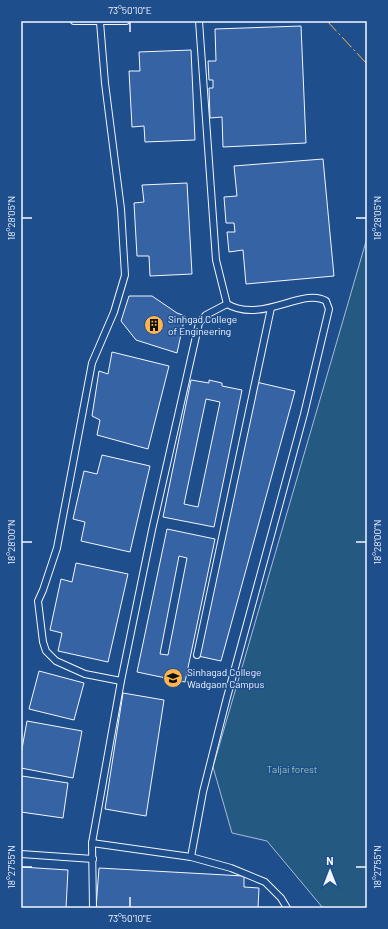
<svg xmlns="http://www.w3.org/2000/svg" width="388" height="929" font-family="Barlow,sans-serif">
<rect width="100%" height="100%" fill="#1f4e8c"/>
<polygon fill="#245a82" stroke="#a8bbd7" points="367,238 367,908 323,908 267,841 232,833 213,767"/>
<g fill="#3563a3" stroke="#f2f6ff" fill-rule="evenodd">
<polygon points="301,26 306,143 223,147 222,117 210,118 209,88 213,88 213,80 209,80 208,61 216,61 215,29"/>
<polygon points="191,50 195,140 145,142 144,126 132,127 129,71 140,71 139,52"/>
<polygon points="323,159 334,276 246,284 243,250 229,252 227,232 235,232 234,223 226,223 224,197 237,196 234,166"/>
<polygon points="187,183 192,274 150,276 149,256 137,256 134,203 144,202 142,185"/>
<polygon points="129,296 152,296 177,313 185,316 177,353 136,340 121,321"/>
<polygon points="112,352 169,366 148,449 97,435 100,420 92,416 99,371 108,374"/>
<path d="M191,380L209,383V380L222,383V386L242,390L214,527L163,517ZM206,399L220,402L198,507L184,504Z"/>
<polygon points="256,382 295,391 221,661 198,656"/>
<polygon points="102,455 150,466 130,552 81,541 85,522 73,519 84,471 97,474"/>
<path d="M167,529L215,539L185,682L137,672ZM179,556L187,558L168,655L160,654Z"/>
<polygon points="76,563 128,574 108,662 58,651 62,633 50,630 61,579 72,582"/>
<polygon points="39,671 84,683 74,720 29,709"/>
<polygon points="123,693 164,700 146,816 105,809"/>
<polygon points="27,721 82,731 73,778 21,768 21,754"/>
<polygon points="22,776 68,783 63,818 21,812"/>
<polygon points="21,867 68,870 66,908 21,908"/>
<polygon points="99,868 244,876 244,887 259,888 258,908 96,908"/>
</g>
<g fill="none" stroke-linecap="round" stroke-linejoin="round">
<defs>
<g id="lane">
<polyline points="74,21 126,21"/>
<polyline points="100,22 105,83 121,209 125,275 114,312 92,363 57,548 43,590 38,601 43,642 46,651 56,661 85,674 121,681"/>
<polyline points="197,655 271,308"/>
<polyline points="92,843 191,857 231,868 265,882 281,898 287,908"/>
<polyline points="21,854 93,859"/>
<path d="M191,857L203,792L226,701L304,414L329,309L326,301C303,287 262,324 227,304L216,260L199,21"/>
<polyline points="93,908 92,843 121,681 152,530 199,323 206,315 227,304"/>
</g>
</defs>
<use href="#lane" stroke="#f2f6ff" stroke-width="8"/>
<use href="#lane" stroke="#1f4e8c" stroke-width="6"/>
<polyline stroke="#ffb74d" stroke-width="1" stroke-dasharray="14 3 2 3" stroke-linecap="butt" points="327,21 367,64"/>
</g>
<path fill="none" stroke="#f2f6ff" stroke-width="1.5" d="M130,22V32M22,218H32M356,218H366M22,542H32M356,542H366M22,867H32M356,867H366M130,897V907"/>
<defs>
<symbol id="building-disc" viewBox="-11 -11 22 22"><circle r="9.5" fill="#ffb74d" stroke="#1f4e8c"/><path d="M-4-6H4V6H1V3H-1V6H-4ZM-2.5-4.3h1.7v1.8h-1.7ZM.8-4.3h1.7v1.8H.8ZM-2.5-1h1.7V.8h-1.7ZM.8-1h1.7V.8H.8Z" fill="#111"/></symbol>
<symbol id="university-disc" viewBox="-11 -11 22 22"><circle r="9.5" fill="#ffb74d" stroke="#1f4e8c"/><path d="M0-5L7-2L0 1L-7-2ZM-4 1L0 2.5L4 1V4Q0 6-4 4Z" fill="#111"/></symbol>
</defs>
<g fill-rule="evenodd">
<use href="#building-disc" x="143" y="314" width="22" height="22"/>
<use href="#university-disc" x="162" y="667" width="22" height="22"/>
</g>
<g text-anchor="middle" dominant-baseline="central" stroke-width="3" stroke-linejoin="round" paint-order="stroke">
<g font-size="10" fill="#f2f6ff" stroke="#1f4e8c" text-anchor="start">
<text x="168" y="319">Sinhgad College<tspan x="168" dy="12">of Engineering</tspan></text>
<text x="187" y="672">Sinhagad College<tspan x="187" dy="12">Wadgaon Campus</tspan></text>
</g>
<g font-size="10" fill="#97c8a6" stroke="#1f4e8c">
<text x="292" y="769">Taljai forest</text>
</g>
</g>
<rect width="388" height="929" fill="none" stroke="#1f4e8c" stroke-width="44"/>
<g transform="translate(330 871)" stroke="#1f4e8c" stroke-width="3" paint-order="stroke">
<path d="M0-3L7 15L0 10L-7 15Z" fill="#f2f6ff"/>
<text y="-6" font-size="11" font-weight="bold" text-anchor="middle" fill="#f2f6ff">N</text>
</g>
<rect x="22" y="22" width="344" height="885" fill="none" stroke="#f2f6ff" stroke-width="1.5"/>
<g font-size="10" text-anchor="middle" fill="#f2f6ff">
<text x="130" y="14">73°50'10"E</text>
<text transform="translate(11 218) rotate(-90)" y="4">18°28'05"N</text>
<text transform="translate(377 218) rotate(-90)" y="4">18°28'05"N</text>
<text transform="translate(11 542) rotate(-90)" y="4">18°28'00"N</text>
<text transform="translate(377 542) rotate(-90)" y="4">18°28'00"N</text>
<text transform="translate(11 867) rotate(-90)" y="4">18°27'55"N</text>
<text transform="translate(377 867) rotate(-90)" y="4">18°27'55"N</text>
<text x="130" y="922">73°50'10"E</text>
</g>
</svg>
